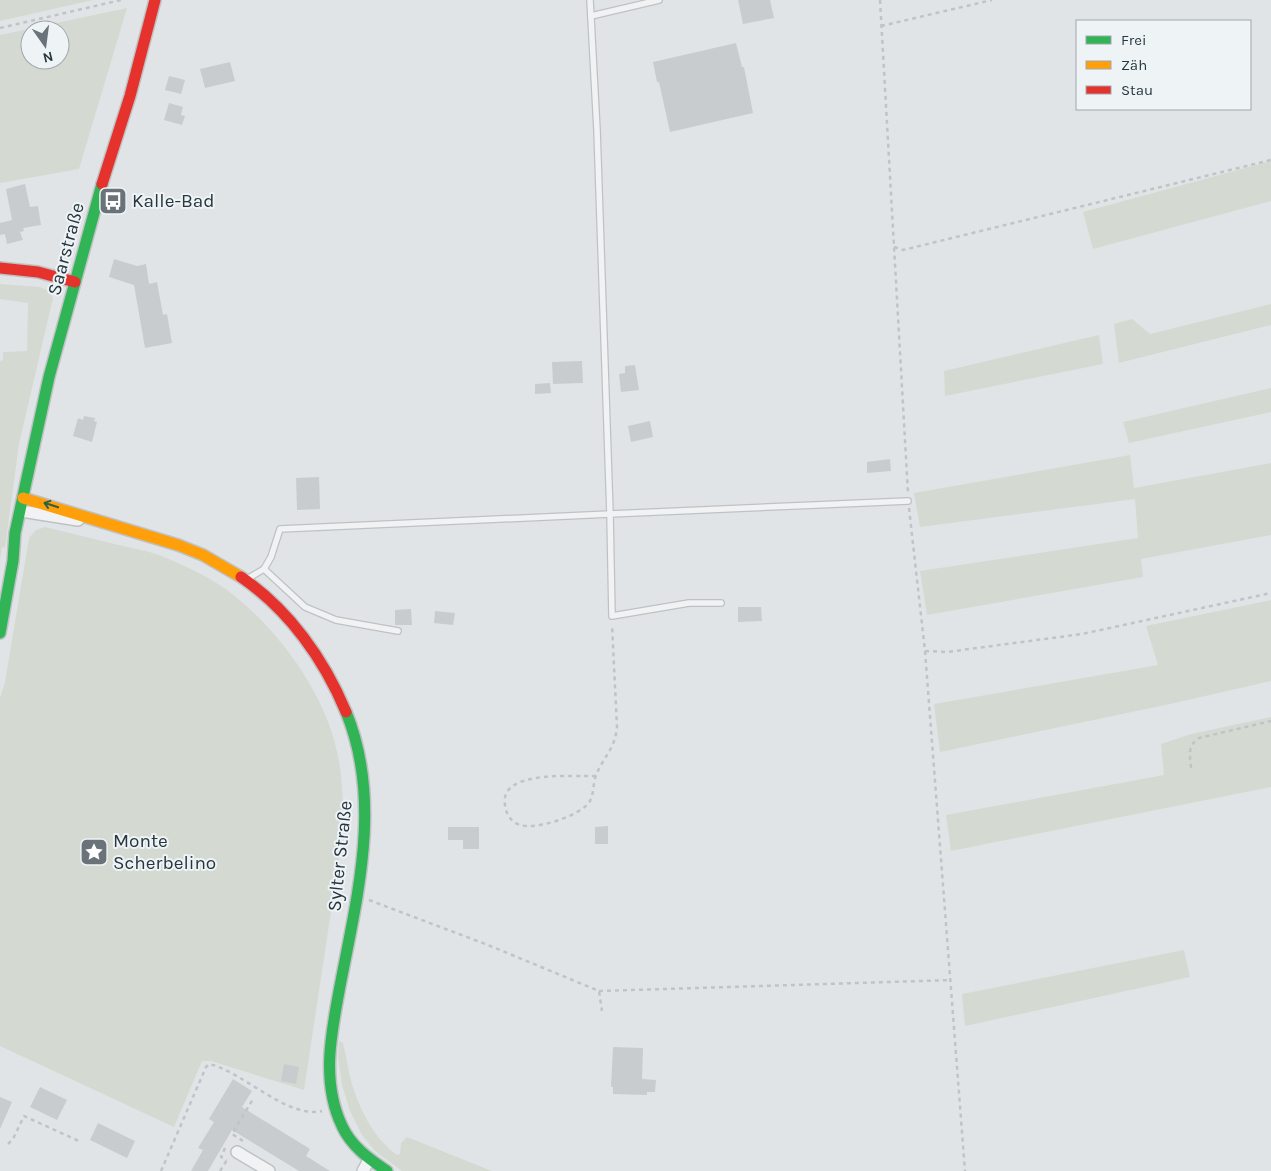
<svg xmlns="http://www.w3.org/2000/svg" width="1271" height="1171" font-family="Karla,sans-serif">
<rect width="100%" height="100%" fill="#e1e4e6"/>
<g fill="#d4dad1" fill-rule="evenodd">
<polygon points="0,0 93,0 0,21"/>
<path d="M127,8L79,169L0,183V35ZM30,30H60V60H30Z"/>
<polygon points="1271,161 1271,201 1093,249 1083,212"/>
<polygon points="0,284 40,287 49,291 53,298 19,444 5,548 2,547 0,560 0,361 3,360 3,352 27,351 28,303 0,299"/>
<polygon points="1271,304 1271,325 1119,363 1114,324 1132,319 1150,334"/>
<polygon points="1099,335 1103,364 945,396 944,371"/>
<polygon points="1271,388 1271,412 1129,443 1123,422"/>
<polygon points="1130,455 1134,488 1271,463 1271,535 1141,559 1143,577 927,615 920,571 1138,538 1135,499 920,527 914,493"/>
<path d="M45,527C70,533 94,539 119,545C131,548 144,550 156,554C180,563 206,575 227,590C279,629 328,696 339,761C343,785 343,809 343,833L304,1090L211,1061H202L174,1127L0,1046V698L5,682L29,538L36,530Z"/>
<polygon points="1271,600 1271,681 1170,704 940,752 934,704 1158,665 1146,626"/>
<polygon points="1271,717 1271,787 951,851 946,815 1164,775 1161,744 1191,734"/>
<polygon points="1184,950 1190,977 965,1026 962,994"/>
<path d="M339,1041L343,1043C346,1055 348,1069 351,1081C359,1108 374,1139 397,1155L400,1154L401,1143L407,1137L492,1171H402L375,1151L362,1135L350,1111L342,1085L338,1057Z"/>
</g>
<g fill="#c9ccce">
<polygon points="738,0 770,0 774,18 743,24"/>
<polygon points="736,43 742,67 744,67 753,113 670,132 659,82 657,82 653,62"/>
<polygon points="230,62 235,81 205,88 200,69"/>
<polygon points="169,76 185,80 181,94 165,90"/>
<polygon points="169,103 183,107 181,115 185,116 182,125 164,120"/>
<polygon points="25,184 30,207 38,206 41,225 23,228 24,231 20,232 23,240 7,244 5,234 0,235 0,223 12,220 6,189"/>
<polygon points="114,259 137,266 146,264 149,284 157,282 163,315 167,314 172,343 145,348 134,285 109,277"/>
<polygon points="582,361 583,383 553,384 552,362"/>
<polygon points="635,365 639,390 621,392 619,374 625,373 625,366"/>
<polygon points="550,383 551,393 535,394 535,384"/>
<polygon points="84,416 95,418 94,421 97,422 92,442 73,436 78,418 83,420"/>
<polygon points="650,421 653,437 631,442 628,426"/>
<polygon points="890,459 891,471 867,473 867,462"/>
<polygon points="319,477 320,509 297,510 296,478"/>
<polygon points="738,607 761,607 762,621 738,622"/>
<polygon points="411,609 412,625 395,625 395,610"/>
<polygon points="435,611 455,613 453,625 434,623"/>
<polygon points="608,826 608,844 595,844 595,827"/>
<polygon points="448,827 479,827 479,849 463,849 463,840 448,840"/>
<polygon points="613,1047 643,1048 642,1079 656,1080 655,1092 647,1092 647,1095 613,1094 613,1087 611,1087"/>
<polygon points="284,1064 299,1067 296,1084 281,1081"/>
<polygon points="233,1079 252,1091 242,1107 310,1149 306,1156 330,1171 299,1171 232,1130 208,1171 191,1171 203,1150 198,1148 214,1122 209,1119"/>
<polygon points="40,1087 67,1100 57,1120 30,1107"/>
<polygon points="0,1097 12,1102 0,1129"/>
<polygon points="98,1123 135,1141 127,1158 90,1140"/>
</g>
<g fill="none" stroke-linecap="round" stroke-linejoin="round">
<defs>
<g id="lane">
<polyline points="591,16 659,0"/>
<polyline points="264,569 271,557 280,529 610,514 597,130 590,0"/>
<polyline points="247,579 264,569 305,607 336,620 398,631"/>
<polyline points="721,603 689,603 612,616 610,514 908,501"/>
</g>
<g id="street">
<polyline points="21,511 78,520"/>
<polyline points="237,1152 269,1171"/>
<polyline points="363,1171 369,1160"/>
</g>
<g id="fast">
<polyline points="0,633 13,561 15,533 49,377 102,184"/>
<path d="M346,712C382,799 358,893 341,981C332,1029 320,1080 342,1126C351,1146 369,1159 387,1171"/>
</g>
<polyline id="slow" points="23,498 178,545 203,555 241,577"/>
<g id="jam">
<polyline points="102,184 130,96 155,0"/>
<polyline points="0,268 38,272 75,282"/>
<path d="M241,577C289,610 324,659 346,712"/>
</g>
</defs>
<use href="#lane" stroke="#bfc2c4" stroke-width="8"/>
<use href="#street" stroke="#bfc2c4" stroke-width="14"/>
<use href="#fast" stroke="#bfc2c4" stroke-width="14"/>
<use href="#slow" stroke="#bfc2c4" stroke-width="14"/>
<use href="#jam" stroke="#bfc2c4" stroke-width="14"/>
<g stroke="#c0c4c6" stroke-width="2.5" stroke-dasharray="4 4" stroke-linecap="butt">
<polyline points="880,0 908,493"/>
<polyline points="881,26 992,0"/>
<polyline points="0,28 121,0"/>
<polyline points="894,247 903,250 1271,160"/>
<polyline points="909,508 925,651 947,652 1082,634 1271,593"/>
<polyline points="925,651 965,1171"/>
<path d="M1191,768C1190,755 1187,746 1199,738L1271,721"/>
<path d="M596,776C574,777 499,769 505,805C506,814 511,822 520,825C536,830 581,816 590,801C594,793 593,784 596,775C604,756 615,749 617,727L612,625"/>
<polyline points="369,900 488,945 599,991 602,1011"/>
<polyline points="599,991 951,980"/>
<polyline points="243,1141 232,1134 253,1099"/>
<polyline points="8,1144 13,1139 24,1116 81,1142"/>
<polyline points="225,1148 221,1157 227,1160"/>
<path d="M161,1171L206,1067L209,1064C244,1072 287,1119 322,1111"/>
<polyline points="220,1171 227,1160 228,1161"/>
</g>
<use href="#lane" stroke="#f0f2f3" stroke-width="5.5"/>
<use href="#street" stroke="#f0f2f3" stroke-width="11"/>
<use href="#fast" stroke="#30b455" stroke-width="11"/>
<use href="#slow" stroke="#ff9f0a" stroke-width="11"/>
<use href="#jam" stroke="#e5322d" stroke-width="11"/>
</g>
<defs><path id="oneway-shaft" d="M-6 0H5M1.5-3L5.5 0L1.5 3" fill="none" stroke-width="1.6" stroke-linecap="round" stroke-linejoin="round" transform="scale(1.25)"/></defs>
<use stroke="#2b6247" href="#oneway-shaft" transform="translate(51 505) rotate(-162)"/>
<defs>
<symbol id="bus-square" viewBox="-11 -11 22 22"><rect x="-9" y="-9" width="18" height="18" rx="4" fill="#697379" stroke="#eef3f6"/><path d="M-5-6H5V4H4V6H2V4H-2V6H-4V4H-5ZM-3.5-4V0h7V-4ZM-3.5 1.2v1.5H-2V1.2ZM2 1.2v1.5H3.5V1.2Z" fill="#fff"/></symbol>
<symbol id="sight-square" viewBox="-11 -11 22 22"><rect x="-9" y="-9" width="18" height="18" rx="4" fill="#697379" stroke="#eef3f6"/><path d="M0-6L1.8-2.2L6-1.7L2.9 1.2L3.7 5.4L0 3.3L-3.7 5.4L-2.9 1.2L-6-1.7L-1.8-2.2Z" fill="#fff"/></symbol>
</defs>
<g fill-rule="evenodd">
<use href="#bus-square" x="97" y="185" width="32" height="32"/>
<use href="#sight-square" x="78" y="836" width="32" height="32"/>
</g>
<g text-anchor="middle" dominant-baseline="central" stroke-width="4" stroke-linejoin="round" paint-order="stroke">
<g font-size="19" fill="#28363f" stroke="#eef3f6" text-anchor="start">
<text x="132" y="201">Kalle-Bad</text>
<text x="113" y="841">Monte<tspan x="113" dy="22">Scherbelino</tspan></text>
</g>
<g font-size="19" fill="#28363f" stroke="#eef3f6">
<text transform="translate(66 249) rotate(-75)">Saarstraße</text>
<text transform="translate(340 856) rotate(-84)">Sylter Straße</text>
</g>
</g>
<rect x="1076" y="20" width="175" height="90" fill="#eef3f6" stroke="#9fa7ad"/>
<rect x="1086" y="36" width="25" height="8" fill="#30b455" stroke="#9fa7ad"/>
<text x="1121" y="45" font-size="15" fill="#28363f">Frei</text>
<rect x="1086" y="61" width="25" height="8" fill="#ff9f0a" stroke="#9fa7ad"/>
<text x="1121" y="70" font-size="15" fill="#28363f">Zäh</text>
<rect x="1086" y="86" width="25" height="8" fill="#e5322d" stroke="#9fa7ad"/>
<text x="1121" y="95" font-size="15" fill="#28363f">Stau</text>
<g transform="translate(45 45) rotate(166)"><circle r="24" fill="#eef3f6" stroke="#9fa7ad"/>
<path d="M0-4L9 19L0 12L-9 19Z" fill="#697379"/>
<text y="-8" font-size="14" font-weight="bold" text-anchor="middle" fill="#28363f">N</text>
</g>
</svg>
